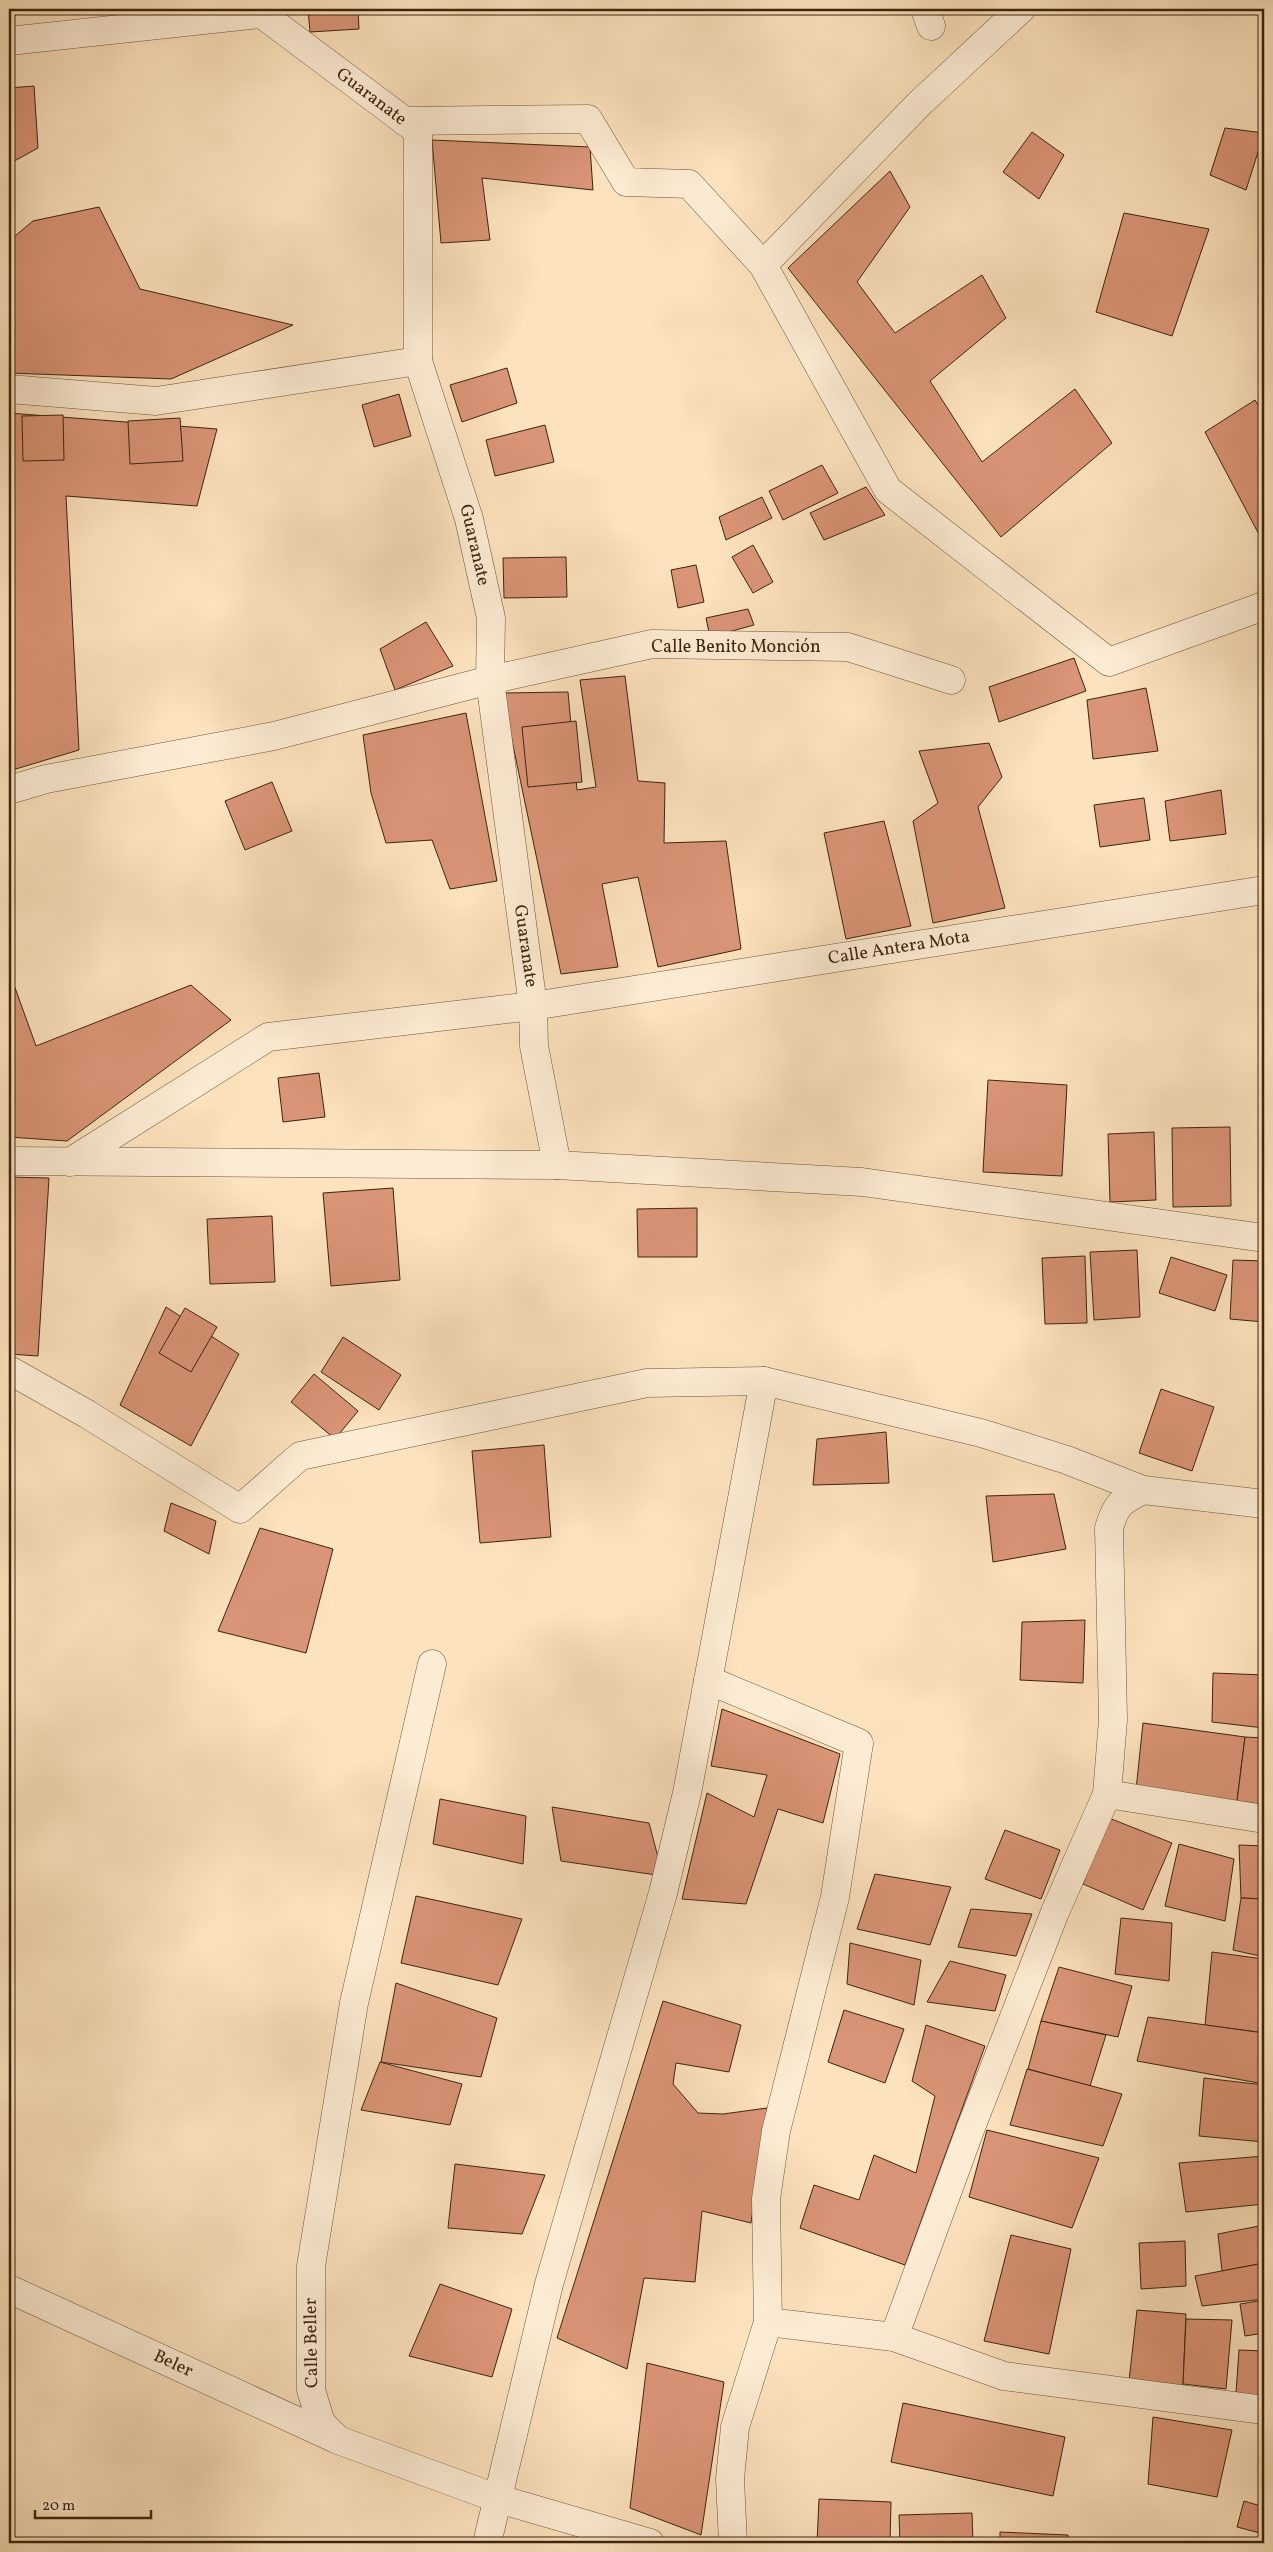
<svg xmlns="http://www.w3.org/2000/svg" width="1273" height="2552" font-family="Vollkorn,serif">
<rect width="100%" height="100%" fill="#fce2bd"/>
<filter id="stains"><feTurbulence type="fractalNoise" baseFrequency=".004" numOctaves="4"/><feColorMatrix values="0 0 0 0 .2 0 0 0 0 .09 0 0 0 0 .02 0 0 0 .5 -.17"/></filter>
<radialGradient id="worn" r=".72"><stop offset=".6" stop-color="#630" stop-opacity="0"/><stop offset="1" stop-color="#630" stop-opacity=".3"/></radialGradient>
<g fill="#da9477" stroke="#3c250e">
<polygon points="308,9 358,9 359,29 310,32"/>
<polygon points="34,86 38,148 9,164 9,88"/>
<polygon points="1225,128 1264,133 1246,190 1210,175"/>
<polygon points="1032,132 1064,155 1039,199 1003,172"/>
<polygon points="432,140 590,147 593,190 482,178 490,240 441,243"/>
<polygon points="890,171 910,207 857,282 895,333 982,275 1006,318 930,381 982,462 1075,389 1112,443 1001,537 788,268"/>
<polygon points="99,207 140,289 293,325 171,379 9,373 9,241 33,221"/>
<polygon points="1124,213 1209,229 1172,336 1096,312"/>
<polygon points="507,368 517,403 462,422 450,385"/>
<polygon points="399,394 411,436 374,447 362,405"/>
<polygon points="1255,400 1264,415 1264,544 1205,432"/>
<polygon points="9,413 217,429 197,506 66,496 79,750 9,771"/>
<polygon points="63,415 64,460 23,461 22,416"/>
<polygon points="180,418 183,461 130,464 128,421"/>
<polygon points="545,425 554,462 495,476 486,440"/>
<polygon points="822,465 838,493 783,520 769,491"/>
<polygon points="866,487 885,515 824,540 810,513"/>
<polygon points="762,497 772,518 726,540 719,517"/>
<polygon points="753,545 773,582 753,593 732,557"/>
<polygon points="566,557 567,597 504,598 503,558"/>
<polygon points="696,565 704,602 678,608 671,570"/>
<polygon points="748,609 754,625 710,637 706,618"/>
<polygon points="426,622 453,666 395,690 380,649"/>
<polygon points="1074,658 1086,691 999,722 989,687"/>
<polygon points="625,676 638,781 665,783 664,843 726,841 741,949 658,967 638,877 602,884 618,967 561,974 502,693 568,692 577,790 596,787 580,680"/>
<polygon points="1146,688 1158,751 1093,759 1087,700"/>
<polygon points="466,713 497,881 450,889 432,840 386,843 371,793 363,735"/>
<polygon points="576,721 582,782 528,787 522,727"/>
<polygon points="989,743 1002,777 978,807 1005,908 933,923 913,821 938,803 919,751"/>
<polygon points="272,782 292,831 245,850 225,801"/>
<polygon points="1221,790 1226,834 1170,841 1165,801"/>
<polygon points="1144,798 1150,840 1100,847 1094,805"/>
<polygon points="884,821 911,926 846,939 824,833"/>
<polygon points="9,971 36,1046 191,985 231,1020 67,1141 9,1137"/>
<polygon points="319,1073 325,1117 283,1122 278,1078"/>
<polygon points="988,1080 1067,1085 1062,1176 983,1172"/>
<polygon points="1230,1127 1231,1206 1173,1207 1172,1128"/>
<polygon points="1154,1132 1156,1200 1110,1202 1108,1134"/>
<polygon points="9,1177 49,1178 38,1356 9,1354"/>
<polygon points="393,1188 400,1280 331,1286 323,1193"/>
<polygon points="697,1208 697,1257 638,1257 637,1209"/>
<polygon points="272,1216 275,1282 210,1284 207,1219"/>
<polygon points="1137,1250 1140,1317 1094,1320 1090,1252"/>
<polygon points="1085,1256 1087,1323 1045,1324 1042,1258"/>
<polygon points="1171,1257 1227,1275 1215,1311 1159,1293"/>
<polygon points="1233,1260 1264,1261 1264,1322 1230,1319"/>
<polygon points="166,1307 239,1354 191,1446 120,1405"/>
<polygon points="185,1308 217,1327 191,1372 159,1353"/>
<polygon points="343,1337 401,1375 379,1410 321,1372"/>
<polygon points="314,1374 358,1411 335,1439 291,1402"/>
<polygon points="1161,1389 1214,1407 1192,1471 1139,1453"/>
<polygon points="886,1432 889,1483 813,1485 817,1439"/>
<polygon points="544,1445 551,1537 480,1543 472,1451"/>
<polygon points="1054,1494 1066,1549 993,1562 986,1496"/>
<polygon points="171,1503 216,1521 209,1554 164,1531"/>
<polygon points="260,1528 333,1549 306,1653 218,1631"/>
<polygon points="1085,1620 1083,1683 1020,1680 1022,1622"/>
<polygon points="1213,1673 1264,1675 1264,1728 1212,1722"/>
<polygon points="722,1709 840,1754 823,1823 778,1809 746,1904 682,1899 707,1793 754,1817 767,1775 711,1766"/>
<polygon points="1143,1723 1245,1737 1237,1801 1136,1790"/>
<polygon points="1245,1737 1264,1738 1264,1805 1237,1801"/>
<polygon points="440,1799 526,1816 523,1864 433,1844"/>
<polygon points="552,1807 649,1823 663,1876 561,1861"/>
<polygon points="1109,1818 1172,1843 1143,1910 1083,1884"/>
<polygon points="1005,1830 1060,1850 1041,1899 985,1879"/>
<polygon points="1179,1844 1234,1859 1225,1921 1165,1906"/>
<polygon points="1239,1845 1264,1846 1264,1899 1241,1898"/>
<polygon points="875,1874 951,1887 930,1945 857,1929"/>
<polygon points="416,1896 522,1919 498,1985 401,1963"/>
<polygon points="1241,1898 1264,1899 1264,1957 1233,1950"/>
<polygon points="971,1909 1032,1914 1016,1956 958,1947"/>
<polygon points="1121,1918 1172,1923 1169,1981 1115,1974"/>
<polygon points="850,1943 921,1960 914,2005 847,1984"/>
<polygon points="1212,1952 1264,1959 1264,2033 1205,2025"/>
<polygon points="950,1961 1006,1975 995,2011 927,2002"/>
<polygon points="1059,1967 1132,1986 1118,2037 1041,2021"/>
<polygon points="396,1983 497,2018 481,2077 381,2062"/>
<polygon points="663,2001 741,2025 729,2072 676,2063 673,2084 698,2113 723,2114 767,2108 751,2223 702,2211 695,2282 644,2278 627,2369 557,2338"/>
<polygon points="844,2010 904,2029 885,2083 828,2062"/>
<polygon points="1148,2017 1264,2033 1264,2084 1137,2061"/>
<polygon points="1041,2021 1106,2035 1090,2086 1028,2069"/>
<polygon points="926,2025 985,2046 905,2265 800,2228 814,2185 859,2200 874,2155 916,2173 935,2096 912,2081"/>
<polygon points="380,2062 462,2084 450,2125 361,2110"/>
<polygon points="1027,2069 1122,2094 1103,2146 1010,2125"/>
<polygon points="1204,2078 1264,2085 1264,2142 1199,2136"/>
<polygon points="987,2130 1099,2158 1072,2228 969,2197"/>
<polygon points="1264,2156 1264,2204 1186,2212 1179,2163"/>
<polygon points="455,2164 545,2175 522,2234 448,2228"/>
<polygon points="1264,2225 1264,2263 1222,2271 1218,2234"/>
<polygon points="1011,2235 1071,2249 1049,2354 984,2341"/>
<polygon points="1185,2241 1186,2286 1141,2289 1139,2243"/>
<polygon points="1264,2263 1264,2299 1202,2306 1195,2276"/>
<polygon points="440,2284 512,2309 492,2377 409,2356"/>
<polygon points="1264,2300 1264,2333 1245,2336 1240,2304"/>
<polygon points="1137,2310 1186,2314 1183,2386 1129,2381"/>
<polygon points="1186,2319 1232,2320 1226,2389 1183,2384"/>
<polygon points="1239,2350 1264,2351 1264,2398 1236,2393"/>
<polygon points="647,2363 724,2382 701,2535 630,2508"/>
<polygon points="903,2403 1065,2437 1053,2496 891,2462"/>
<polygon points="1153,2417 1232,2430 1217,2497 1148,2484"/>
<polygon points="1264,2479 1264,2500 1259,2499"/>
<polygon points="819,2499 891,2502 890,2543 817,2543"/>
<polygon points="1244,2501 1264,2507 1264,2534 1237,2527"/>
<polygon points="972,2513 973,2543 900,2543 899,2515"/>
<polygon points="1000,2532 1068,2535 1069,2543 1000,2543"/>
<polygon points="514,2538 528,2543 512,2543"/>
</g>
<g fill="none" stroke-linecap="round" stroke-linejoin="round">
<defs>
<g id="minor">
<polyline points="255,9 418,131 418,361 469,519 491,618 490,680 533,1006 534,1046 557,1165"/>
<polyline points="925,9 931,26"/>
<polyline points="9,41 260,14"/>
<polyline points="404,121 588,119 626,182 689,184 763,265 888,490 1109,662 1264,606"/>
<polyline points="763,265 919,104 1021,9"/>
<polyline points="9,389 156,401 418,361"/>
<polyline points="9,790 46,779 274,736 490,680 652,644 848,647 951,680"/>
<polyline points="9,1161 557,1165 862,1182 1264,1238"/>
<polyline points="70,1162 268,1037 533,1006 1264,890"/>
<polyline points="9,1370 87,1414 240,1509 300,1456 647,1383 764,1381 981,1433 1067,1460 1143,1490 1264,1504"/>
<polyline points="432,1664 354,2003 311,2266 311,2390 321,2423 338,2440 499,2499 650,2543"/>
<polyline points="708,1680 859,1743 835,1897 776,2131 766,2199 768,2322 735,2427 730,2479 733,2543"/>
<polyline points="1107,1794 1264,1819"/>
<polyline points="9,2289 334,2438"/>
<polyline points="768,2322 894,2337 1004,2376 1264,2410"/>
<path d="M894,2337L970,2130L1055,1912L1107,1794L1113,1720L1109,1528C1116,1504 1121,1501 1143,1490"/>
<polyline points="487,2543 549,2284 663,1893 687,1793 764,1381"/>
</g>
</defs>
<use href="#minor" stroke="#6c543a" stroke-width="29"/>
<use href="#minor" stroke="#fdecd4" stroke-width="28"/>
</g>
<g text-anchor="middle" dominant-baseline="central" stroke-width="4" stroke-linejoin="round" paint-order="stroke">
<g font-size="18" fill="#3c250e" stroke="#fdecd4">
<text transform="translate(371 97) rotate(37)">Guaranate</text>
<text transform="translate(474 545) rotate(77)">Guaranate</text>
<text x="736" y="647">Calle Benito Monción</text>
<text transform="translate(525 946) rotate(82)">Guaranate</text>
<text transform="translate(899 948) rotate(-9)">Calle Antera Mota</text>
<text transform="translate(312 2343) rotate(-91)">Calle Beller</text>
<text transform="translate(173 2364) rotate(25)">Beler</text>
</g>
</g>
<rect width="1273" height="2552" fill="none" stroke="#fce2bd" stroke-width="30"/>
<rect x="10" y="10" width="1253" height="2532" fill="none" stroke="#3c250e" stroke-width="2.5"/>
<rect x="15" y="15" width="1243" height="2522" fill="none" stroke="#3c250e"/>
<path d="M35 2510v8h116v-8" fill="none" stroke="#3c250e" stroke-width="2.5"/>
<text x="42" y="2510" font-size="15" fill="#3c250e" stroke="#fdecd4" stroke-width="4" paint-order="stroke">20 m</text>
<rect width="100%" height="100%" filter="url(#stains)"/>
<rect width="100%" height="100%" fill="url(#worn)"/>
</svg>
